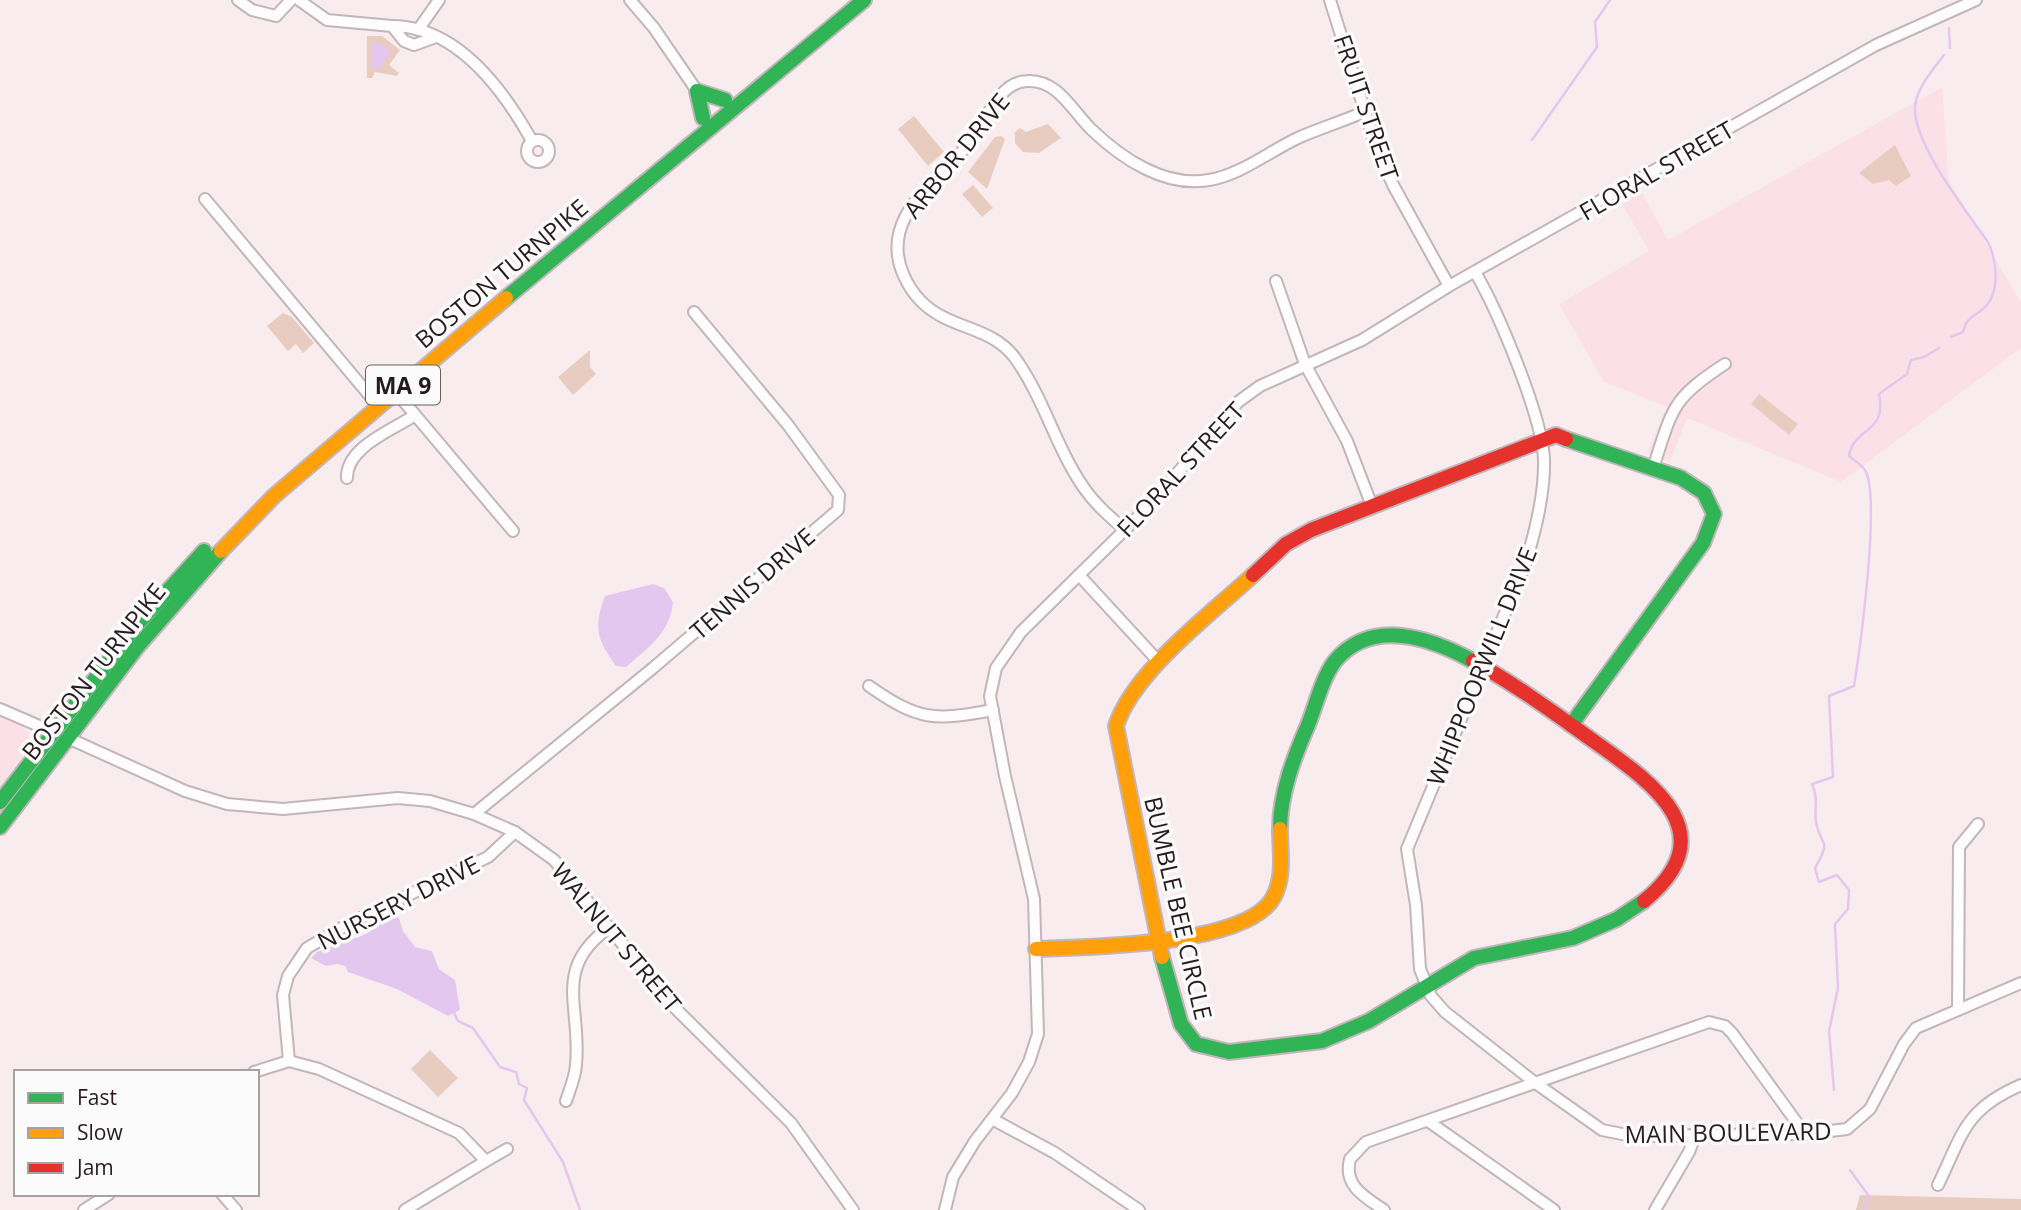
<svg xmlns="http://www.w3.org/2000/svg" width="2021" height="1210" font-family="'Open Sans',sans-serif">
<rect width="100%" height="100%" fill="#f9ecef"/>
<g fill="#fbe1e7">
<polygon points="1942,87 1949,180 2021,303 2021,348 1841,482 1687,418 1670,462 1647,453 1667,407 1604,382 1559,304 1649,251 1621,202 1641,191 1668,240"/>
<polygon points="0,717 18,723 29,733 28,748 0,787"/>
</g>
<g fill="#e8ccbf">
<polygon points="367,36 382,36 400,50 389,65 399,73 397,76 375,72 372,78 367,78"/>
<polygon points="914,116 944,152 928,166 898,129"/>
<polygon points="1048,124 1061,138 1039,153 1023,152 1015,143 1015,132 1020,128 1026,132"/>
<polygon points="1001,136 1005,139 987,189 968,172 995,137"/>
<polygon points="1895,145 1911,176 1896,186 1889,180 1873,184 1859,173"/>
<polygon points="973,185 993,208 982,217 962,194"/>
<polygon points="283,313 292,317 314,343 303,353 296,344 288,351 267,326"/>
<polygon points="590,350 590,367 596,374 573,395 558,377"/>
<polygon points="1759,394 1798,424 1789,435 1751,404"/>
<polygon points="430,1050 458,1078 438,1097 411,1069"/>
<polygon points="1860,1195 2021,1199 2021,1210 1856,1210"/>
</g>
<g fill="#e4c7ef">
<polygon points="372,43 381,44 391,51 380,69 372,68"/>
<path d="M653,584L664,588L673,602C670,633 648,648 626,667L616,666C597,639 593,628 605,596Z"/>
<polygon points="397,912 403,931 415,947 432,951 439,969 455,980 460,1010 448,1016 397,989 348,972 345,966 337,964 326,966 311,958 317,952 366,934"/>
</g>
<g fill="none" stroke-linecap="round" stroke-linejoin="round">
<g stroke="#e4c7ef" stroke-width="2.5">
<polyline points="1949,28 1950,48"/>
<path d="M1944,55C1933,69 1917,88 1915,106C1912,142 1967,212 1988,242C1997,261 2001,293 1983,309C1972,318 1967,317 1963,332L1951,337"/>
<polyline points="1532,140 1597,47 1595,22 1610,0"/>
<polyline points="454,1013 458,1021 473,1028 500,1067 516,1072 519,1084 527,1088 524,1100 563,1162 580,1210"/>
<path d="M1834,1090L1829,1031L1838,988L1835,924L1848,909L1849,890L1837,875L1819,882L1815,868C1833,837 1820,847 1816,822C1814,806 1819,801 1812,784L1833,777L1829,696L1854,686C1860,649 1881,497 1865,470C1862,465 1854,460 1849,456C1854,426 1887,435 1879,394L1907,374L1911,360L1924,357L1939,348"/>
<polyline points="1850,1170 1868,1195 1865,1210"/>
</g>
<defs>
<g id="street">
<polyline points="238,0 252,10 276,16 291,0"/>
<polyline points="299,0 327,20 392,26"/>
<polyline points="630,0 654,28 697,91"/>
<polyline points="1330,0 1376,147 1393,185 1449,286"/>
<polyline points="418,30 439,0"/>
<path d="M436,37L414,45L404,41L392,26C457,26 503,89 532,141"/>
<circle cx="538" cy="151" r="11"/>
<polyline points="205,199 370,396"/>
<path d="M1475,272C1498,311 1542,416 1544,459C1545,494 1535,533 1525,565L1407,849L1416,905L1420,969L1431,996L1445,1012L1534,1082L1602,1130L1632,1136L1805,1134L1847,1129L1870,1109L1904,1044L1916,1028L2021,983"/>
<polyline points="1276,281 1305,364 1347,441 1372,506"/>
<polyline points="395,391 513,531"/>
<path d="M1653,468C1673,408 1671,399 1725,364"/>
<path d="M347,478C346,447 393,430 415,415"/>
<path d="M1125,530C1110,517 1095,504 1084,488C1056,448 1044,398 1015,358C997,333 968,330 943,317C925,308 912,294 904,276C878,219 935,182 968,145C985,125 997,82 1027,81C1058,79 1073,112 1092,130C1122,159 1166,188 1209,180C1241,175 1271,150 1300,137C1321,128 1343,121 1364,112"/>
<polyline points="1079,575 1159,662"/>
<path d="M869,686C919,721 934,721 993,710"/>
<polyline points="0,709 53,732"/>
<polyline points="68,738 185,791 227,804 283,809 398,798 430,801 474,814 515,832 554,860 673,1006 791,1123 853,1210"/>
<polyline points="474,814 653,668 838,510 839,495 788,425 694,312"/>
<polyline points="1958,1009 1959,847 1978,824"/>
<polyline points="289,1061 283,995 288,976 307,948 350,923 488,857 515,832"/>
<polyline points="254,1072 289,1061 319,1069 459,1133 486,1161 405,1210"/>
<path d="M566,1101C570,1089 575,1078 576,1065C582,1008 551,968 610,927"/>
<polyline points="994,1120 1055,1153 1139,1210"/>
<polyline points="1428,1121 1554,1210"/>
<polyline points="486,1161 507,1149"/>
<path d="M1938,1185C1963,1133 1965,1109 2021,1085"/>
<polyline points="222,1194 236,1210"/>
<polyline points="84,1210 109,1194"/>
<polyline points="945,1210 953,1177 975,1141 1012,1093 1029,1062 1038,1034 1034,899 1005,776 990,696 996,668 1021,632 1151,504 1238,402 1260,386 1362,340 1449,286 1876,45 1976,0"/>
<path d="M1384,1210C1365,1197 1343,1186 1350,1159L1366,1142L1709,1022L1725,1026L1732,1033L1805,1134"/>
<polyline points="1655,1210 1689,1152 1696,1134"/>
</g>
<g id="fast">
<polyline points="697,91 725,100"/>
<polyline points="697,91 703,118"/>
<polyline points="506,298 864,0"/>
<polyline points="1566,439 1681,478 1704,493 1714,514 1703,543 1571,725"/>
<polyline points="0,802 135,627 204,551"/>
<polyline points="0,827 138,646 221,551"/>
<path d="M1280,829C1280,793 1294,757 1308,725C1316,705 1322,678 1335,661C1372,617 1431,638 1473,661"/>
<polyline points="1162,957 1181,1024 1196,1044 1229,1052 1322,1041 1369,1021 1474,958 1573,938 1617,919 1644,901"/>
</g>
<g id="slow">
<polyline points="221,551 274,496 506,298"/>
<path d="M1036,949C1088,947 1246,946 1273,898C1285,877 1280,851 1280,829"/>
<path d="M1162,957L1116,726C1133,672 1211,614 1253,575"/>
</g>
<g id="jam">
<polyline points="1253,575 1286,544 1311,530 1556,435 1566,439"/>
<path d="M1473,661C1511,682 1546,707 1581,732C1640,775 1733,828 1644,901"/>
</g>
</defs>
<use href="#street" stroke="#c1b6b9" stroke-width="14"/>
<use href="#fast" stroke="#c1b6b9" stroke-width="18"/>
<use href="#slow" stroke="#c1b6b9" stroke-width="18"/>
<use href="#jam" stroke="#c1b6b9" stroke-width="18"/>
<use href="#street" stroke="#fefcfd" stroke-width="10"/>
<use href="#fast" stroke="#30b455" stroke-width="14"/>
<use href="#slow" stroke="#ff9f0a" stroke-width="14"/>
<use href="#jam" stroke="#e5322d" stroke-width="14"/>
</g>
<g text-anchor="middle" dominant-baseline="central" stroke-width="7" stroke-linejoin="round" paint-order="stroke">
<rect fill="#fbfbfb" stroke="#675e60" stroke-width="2" x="366" y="365.5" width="74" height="39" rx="5"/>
<g font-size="23" font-weight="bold" fill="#281b1e">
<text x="403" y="385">MA 9</text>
</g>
<g font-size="24" fill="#281b1e" stroke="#fbfbfb">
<text transform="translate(1367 107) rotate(71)">FRUIT STREET</text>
<text transform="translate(956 155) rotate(-51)">ARBOR DRIVE</text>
<text transform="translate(1656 170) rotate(-30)">FLORAL STREET</text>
<text transform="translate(501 273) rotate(-40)">BOSTON TURNPIKE</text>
<text transform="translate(1180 469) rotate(-47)">FLORAL STREET</text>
<text transform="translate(752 583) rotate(-41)">TENNIS DRIVE</text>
<text transform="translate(1481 666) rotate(-68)">WHIPPOORWILL DRIVE</text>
<text transform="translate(93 671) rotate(-52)">BOSTON TURNPIKE</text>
<text transform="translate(398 902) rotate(-27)">NURSERY DRIVE</text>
<text transform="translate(1179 908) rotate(77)">BUMBLE BEE CIRCLE</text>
<text transform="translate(617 937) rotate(50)">WALNUT STREET</text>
<text transform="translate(1728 1132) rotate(-1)">MAIN BOULEVARD</text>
</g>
</g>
<rect x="14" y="1070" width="245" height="126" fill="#fbfbfb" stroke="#a7a1a3" stroke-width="2"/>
<rect x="28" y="1093" width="35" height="10" fill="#30b455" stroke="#a7a1a3" stroke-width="2"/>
<text x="77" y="1105" font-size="21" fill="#281b1e">Fast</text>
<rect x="28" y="1128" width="35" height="10" fill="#ff9f0a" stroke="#a7a1a3" stroke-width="2"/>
<text x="77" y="1140" font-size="21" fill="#281b1e">Slow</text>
<rect x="28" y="1163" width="35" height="10" fill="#e5322d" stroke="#a7a1a3" stroke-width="2"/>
<text x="77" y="1175" font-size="21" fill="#281b1e">Jam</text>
</svg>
